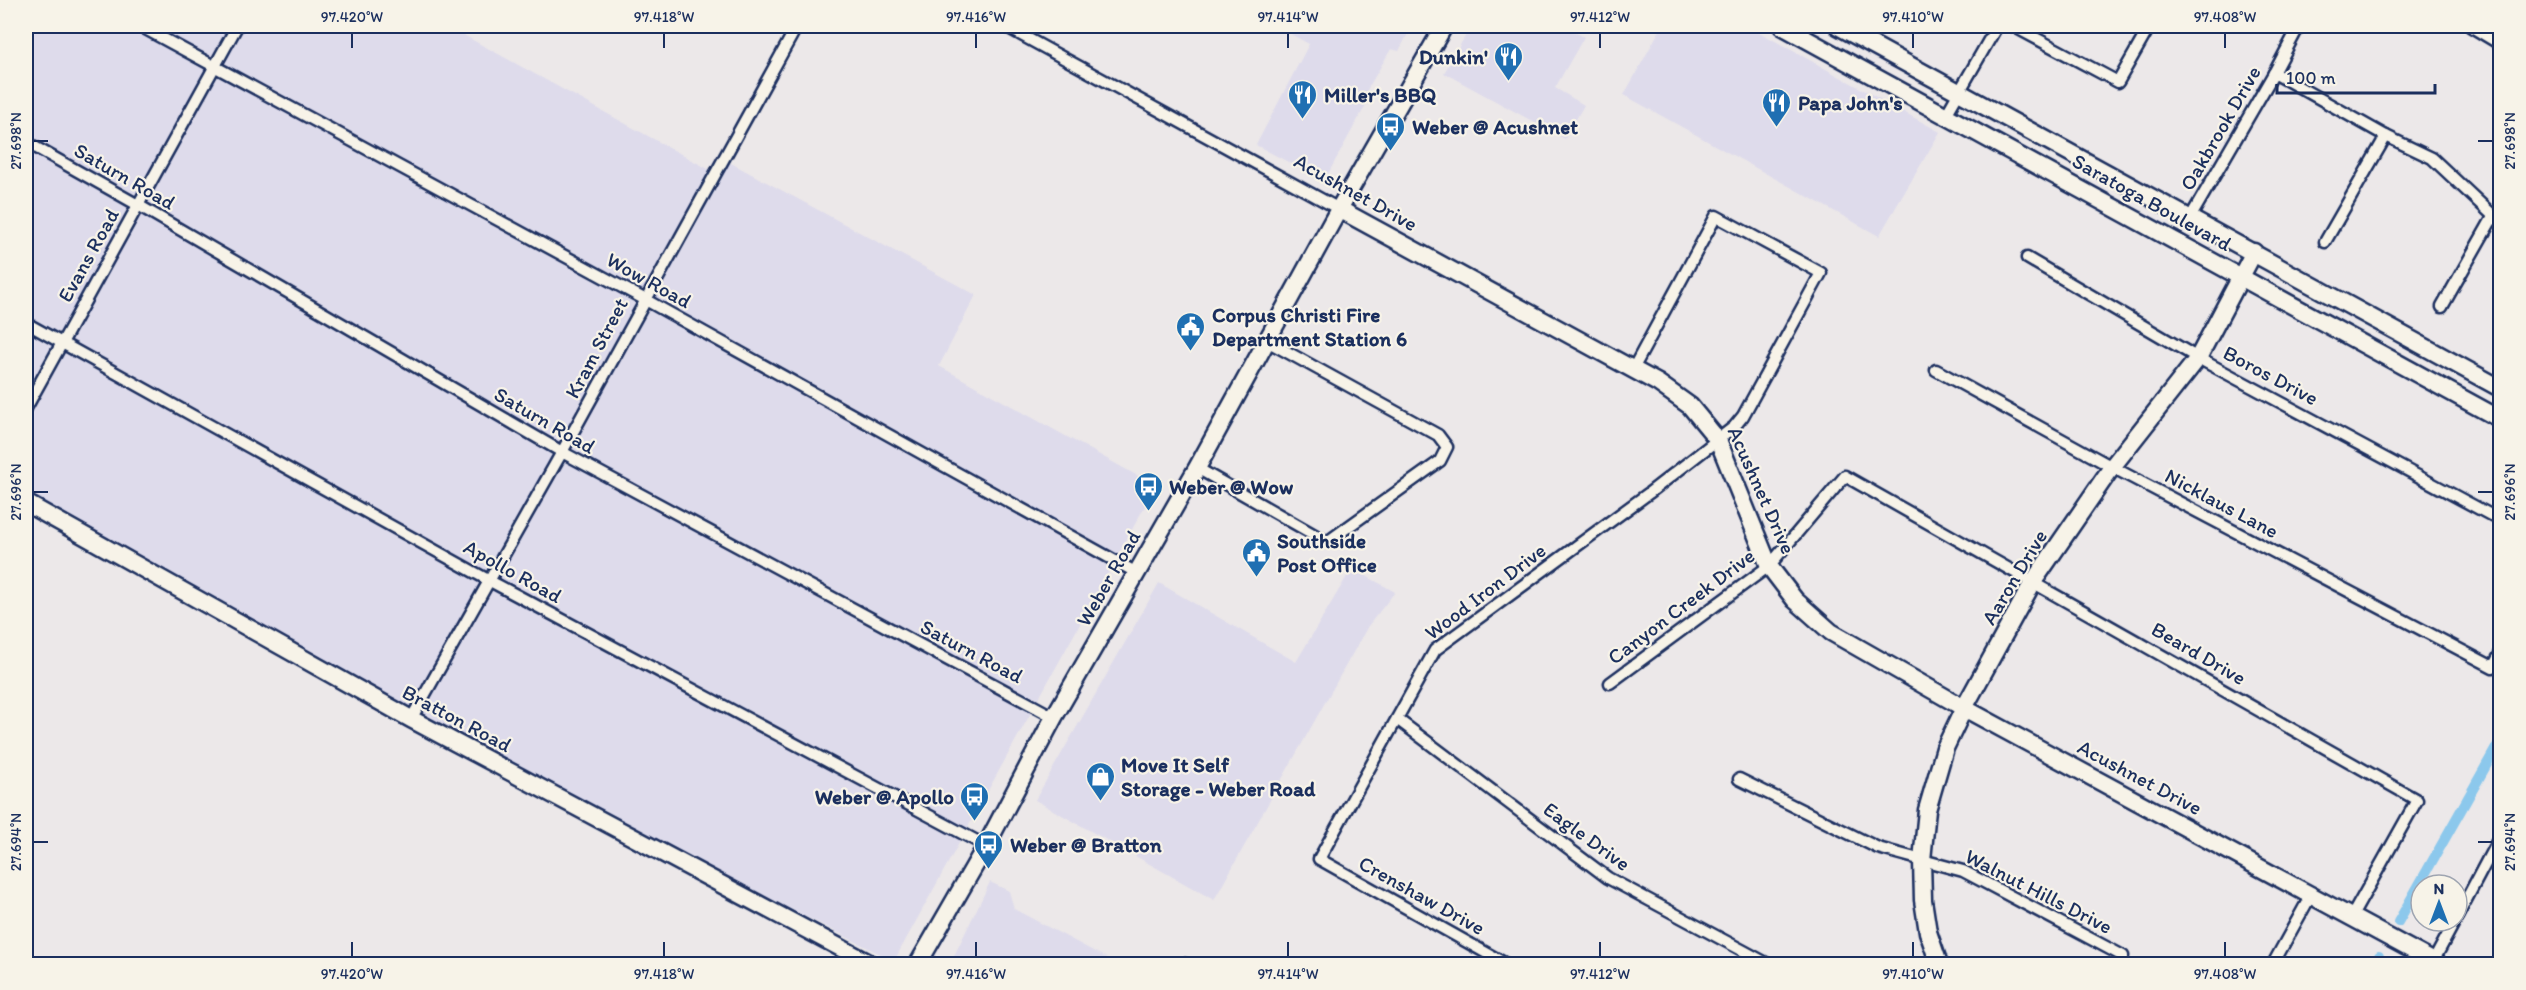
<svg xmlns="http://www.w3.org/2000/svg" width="2526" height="990" font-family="Itim,sans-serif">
<rect width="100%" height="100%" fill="#ece8e9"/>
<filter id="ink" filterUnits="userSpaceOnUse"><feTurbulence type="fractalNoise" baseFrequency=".0167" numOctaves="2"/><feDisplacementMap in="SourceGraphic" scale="12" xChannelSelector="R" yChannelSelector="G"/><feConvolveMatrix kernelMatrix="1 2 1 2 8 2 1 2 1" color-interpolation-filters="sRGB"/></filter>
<g filter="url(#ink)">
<g fill="#dedbeb">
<polygon points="26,26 447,26 721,176 729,162 976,295 939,366 1156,486 894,961 737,882 390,698 26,495"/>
<polygon points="1276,26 1412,26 1399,51 1391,49 1367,90 1373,92 1324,181 1256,145 1309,44"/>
<polygon points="1471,26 1564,26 1584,37 1555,88 1584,105 1565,139 1444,73"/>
<polygon points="1662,26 1748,26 1940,132 1879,236 1624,95"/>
<polygon points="1352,568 1395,592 1368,626 1214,900 1035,800 1159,583 1296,662"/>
<polygon points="990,882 1009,891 1014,909 1112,961 1111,964 950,964"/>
</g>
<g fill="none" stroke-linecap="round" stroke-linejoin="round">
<g stroke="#8cc8ec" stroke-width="10">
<polyline points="2398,922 2500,741"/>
<polyline points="2375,964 2379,956"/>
</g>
<defs>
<g id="street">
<polyline points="140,26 644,299 1137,573"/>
<polyline points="1005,26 1339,209"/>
<polyline points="2013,26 2118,82 2150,26"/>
<polyline points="2470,26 2500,44"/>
<polyline points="2274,73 2386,136 2432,158 2500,222"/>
<polyline points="1946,115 1997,26"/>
<polyline points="26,142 138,205 562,452 1054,717"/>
<polyline points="2190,218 2274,73 2299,26"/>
<polyline points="2325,242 2386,136"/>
<polyline points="2027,258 2198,358 2500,520"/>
<polyline points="2442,307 2493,217"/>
<polyline points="26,323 490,581 986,846"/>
<polyline points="1936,370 2112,467 2493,667 2500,654"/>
<polyline points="26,408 237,26"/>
<polyline points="1197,468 1327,542 1440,461 1447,447 1438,435 1267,341"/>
<polyline points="1610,683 1769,566 1845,476 2417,800 2352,916"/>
<polyline points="411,719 562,452 797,26"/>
<polyline points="1397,719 1608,878 1768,964"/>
<polyline points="1739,779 1878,848 1963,871 2123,956"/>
<polyline points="2457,917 2500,836"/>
<polyline points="2433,962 2455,921"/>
<polyline points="1182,964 1185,964"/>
<polyline points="1506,964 1319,859 1435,650 1649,493 1734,427 1743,416 1821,273 1716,216 1633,369"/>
<polyline points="2273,964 2311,895"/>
</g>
<g id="secondary">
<polyline points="1782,26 2500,419"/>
<polyline points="1838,26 2500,388"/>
<polyline points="1339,209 1658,383 1690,406 1718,440 1769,566 1795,600 1831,632 1964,708 2438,964"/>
<polyline points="26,503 411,719 871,964"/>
<polyline points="918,964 986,846 1054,717 1197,468 1339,209 1444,26"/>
<polyline points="1939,964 1928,932 1923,900 1922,860 1927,810 1945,748 1964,708 2033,582 2112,467 2198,358 2254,252"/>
</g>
</defs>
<use href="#street" stroke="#1b2f5e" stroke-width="15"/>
<use href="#secondary" stroke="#1b2f5e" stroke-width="21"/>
<use href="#street" stroke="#f7f3e8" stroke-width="10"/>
<use href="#secondary" stroke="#f7f3e8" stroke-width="16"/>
</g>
</g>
<path fill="none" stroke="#1b2f5e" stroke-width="2" d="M352,33V48M664,33V48M976,33V48M1288,33V48M1600,33V48M1913,33V48M2225,33V48M33,141H48M2478,141H2493M33,492H48M2478,492H2493M33,842H48M2478,842H2493M352,942V957M664,942V957M976,942V957M1288,942V957M1600,942V957M1913,942V957M2225,942V957"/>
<defs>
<symbol id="restaurant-pin" viewBox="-11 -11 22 30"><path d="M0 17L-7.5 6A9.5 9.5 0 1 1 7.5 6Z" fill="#1f6fb2" stroke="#f7f3e8"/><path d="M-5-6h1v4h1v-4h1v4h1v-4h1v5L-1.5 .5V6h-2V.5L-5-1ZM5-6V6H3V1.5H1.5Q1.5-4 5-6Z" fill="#fff"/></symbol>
<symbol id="bus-pin" viewBox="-11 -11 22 30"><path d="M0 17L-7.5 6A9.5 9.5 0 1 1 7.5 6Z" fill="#1f6fb2" stroke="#f7f3e8"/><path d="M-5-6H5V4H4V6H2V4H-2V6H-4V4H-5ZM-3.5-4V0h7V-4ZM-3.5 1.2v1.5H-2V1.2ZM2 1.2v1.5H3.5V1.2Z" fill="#fff"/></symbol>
<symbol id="civic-pin" viewBox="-11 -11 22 30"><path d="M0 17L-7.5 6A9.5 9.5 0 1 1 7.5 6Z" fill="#1f6fb2" stroke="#f7f3e8"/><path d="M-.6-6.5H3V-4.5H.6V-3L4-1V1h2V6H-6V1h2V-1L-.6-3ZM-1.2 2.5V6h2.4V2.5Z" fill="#fff"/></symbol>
<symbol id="shop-pin" viewBox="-11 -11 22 30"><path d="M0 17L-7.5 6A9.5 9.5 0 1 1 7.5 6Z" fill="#1f6fb2" stroke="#f7f3e8"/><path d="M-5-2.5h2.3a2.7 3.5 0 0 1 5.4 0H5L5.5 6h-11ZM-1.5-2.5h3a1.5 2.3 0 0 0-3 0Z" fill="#fff"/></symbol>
</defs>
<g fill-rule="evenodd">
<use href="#restaurant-pin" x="1492" y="40" width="33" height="45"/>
<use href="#restaurant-pin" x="1286" y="78" width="33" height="45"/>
<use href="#restaurant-pin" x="1760" y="86" width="33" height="45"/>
<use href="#bus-pin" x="1374" y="110" width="33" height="45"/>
<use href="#civic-pin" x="1174" y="310" width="33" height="45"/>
<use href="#bus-pin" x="1132" y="470" width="33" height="45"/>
<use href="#civic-pin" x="1240" y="536" width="33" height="45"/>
<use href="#shop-pin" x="1084" y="760" width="33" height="45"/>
<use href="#bus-pin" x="958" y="780" width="33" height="45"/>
<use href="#bus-pin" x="972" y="828" width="33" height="45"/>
</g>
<g text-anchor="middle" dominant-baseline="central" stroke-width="4.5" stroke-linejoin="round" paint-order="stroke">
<g font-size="21" font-weight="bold" fill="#1b2f5e" stroke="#f7f3e8" text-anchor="start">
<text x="1488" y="56" text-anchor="end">Dunkin'</text>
<text x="1324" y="94">Miller's BBQ</text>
<text x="1798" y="102">Papa John's</text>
<text x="1412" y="126">Weber @ Acushnet</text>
<text x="1212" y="314">Corpus Christi Fire<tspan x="1212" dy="24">Department Station 6</tspan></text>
<text x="1169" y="486">Weber @ Wow</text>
<text x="1277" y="540">Southside<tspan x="1277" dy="24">Post Office</tspan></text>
<text x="1121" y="764">Move It Self<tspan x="1121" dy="24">Storage - Weber Road</tspan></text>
<text x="954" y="796" text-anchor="end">Weber @ Apollo</text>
<text x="1010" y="844">Weber @ Bratton</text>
</g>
<g font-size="21" fill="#1b2f5e" stroke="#f7f3e8">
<text transform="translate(2220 128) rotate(-60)">Oakbrook Drive</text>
<text transform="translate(125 176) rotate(30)">Saturn Road</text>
<text transform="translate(1356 192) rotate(29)">Acushnet Drive</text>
<text transform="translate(2152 202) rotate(29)">Saratoga Boulevard</text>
<text transform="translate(88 255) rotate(-61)">Evans Road</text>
<text transform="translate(649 280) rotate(29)">Wow Road</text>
<text transform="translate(596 348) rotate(-62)">Kram Street</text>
<text transform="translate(2271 375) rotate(28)">Boros Drive</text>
<text transform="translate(545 420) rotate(30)">Saturn Road</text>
<text transform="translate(1762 490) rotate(66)">Acushnet Drive</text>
<text transform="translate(2222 503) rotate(28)">Nicklaus Lane</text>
<text transform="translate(513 571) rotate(29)">Apollo Road</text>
<text transform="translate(2014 577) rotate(-59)">Aaron Drive</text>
<text transform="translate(1108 578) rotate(-60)">Weber Road</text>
<text transform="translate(1485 591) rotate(-37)">Wood Iron Drive</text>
<text transform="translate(1681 606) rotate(-37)">Canyon Creek Drive</text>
<text transform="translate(972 651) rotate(28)">Saturn Road</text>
<text transform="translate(2199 653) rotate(30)">Beard Drive</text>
<text transform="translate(457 718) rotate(28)">Bratton Road</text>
<text transform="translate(2140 777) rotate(28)">Acushnet Drive</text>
<text transform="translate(1587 836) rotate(36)">Eagle Drive</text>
<text transform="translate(2039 891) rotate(27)">Walnut Hills Drive</text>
<text transform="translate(1422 895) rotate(29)">Crenshaw Drive</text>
</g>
</g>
<rect width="2526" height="990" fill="none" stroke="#f7f3e8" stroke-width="66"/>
<g transform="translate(2439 903)"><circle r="28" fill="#f7f3e8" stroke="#9fa5b1" stroke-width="1.5"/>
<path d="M0-4.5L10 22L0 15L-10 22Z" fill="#1f6fb2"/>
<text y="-9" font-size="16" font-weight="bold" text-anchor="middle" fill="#1b2f5e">N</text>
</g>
<path d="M2277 84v9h158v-9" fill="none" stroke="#1b2f5e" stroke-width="3"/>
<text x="2286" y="84" font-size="18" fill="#1b2f5e" stroke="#f7f3e8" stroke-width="4.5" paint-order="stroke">100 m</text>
<rect x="33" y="33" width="2460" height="924" fill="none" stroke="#1b2f5e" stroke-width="2"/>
<g font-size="15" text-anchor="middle" fill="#1b2f5e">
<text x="352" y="22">97.420°W</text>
<text x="664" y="22">97.418°W</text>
<text x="976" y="22">97.416°W</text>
<text x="1288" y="22">97.414°W</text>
<text x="1600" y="22">97.412°W</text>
<text x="1913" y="22">97.410°W</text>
<text x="2225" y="22">97.408°W</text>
<text transform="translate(16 141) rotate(-90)" y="5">27.698°N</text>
<text transform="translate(2510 141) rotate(-90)" y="5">27.698°N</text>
<text transform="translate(16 492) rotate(-90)" y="5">27.696°N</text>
<text transform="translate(2510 492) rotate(-90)" y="5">27.696°N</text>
<text transform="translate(16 842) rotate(-90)" y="5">27.694°N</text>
<text transform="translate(2510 842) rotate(-90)" y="5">27.694°N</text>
<text x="352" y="979">97.420°W</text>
<text x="664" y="979">97.418°W</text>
<text x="976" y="979">97.416°W</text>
<text x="1288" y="979">97.414°W</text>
<text x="1600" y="979">97.412°W</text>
<text x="1913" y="979">97.410°W</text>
<text x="2225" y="979">97.408°W</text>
</g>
</svg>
